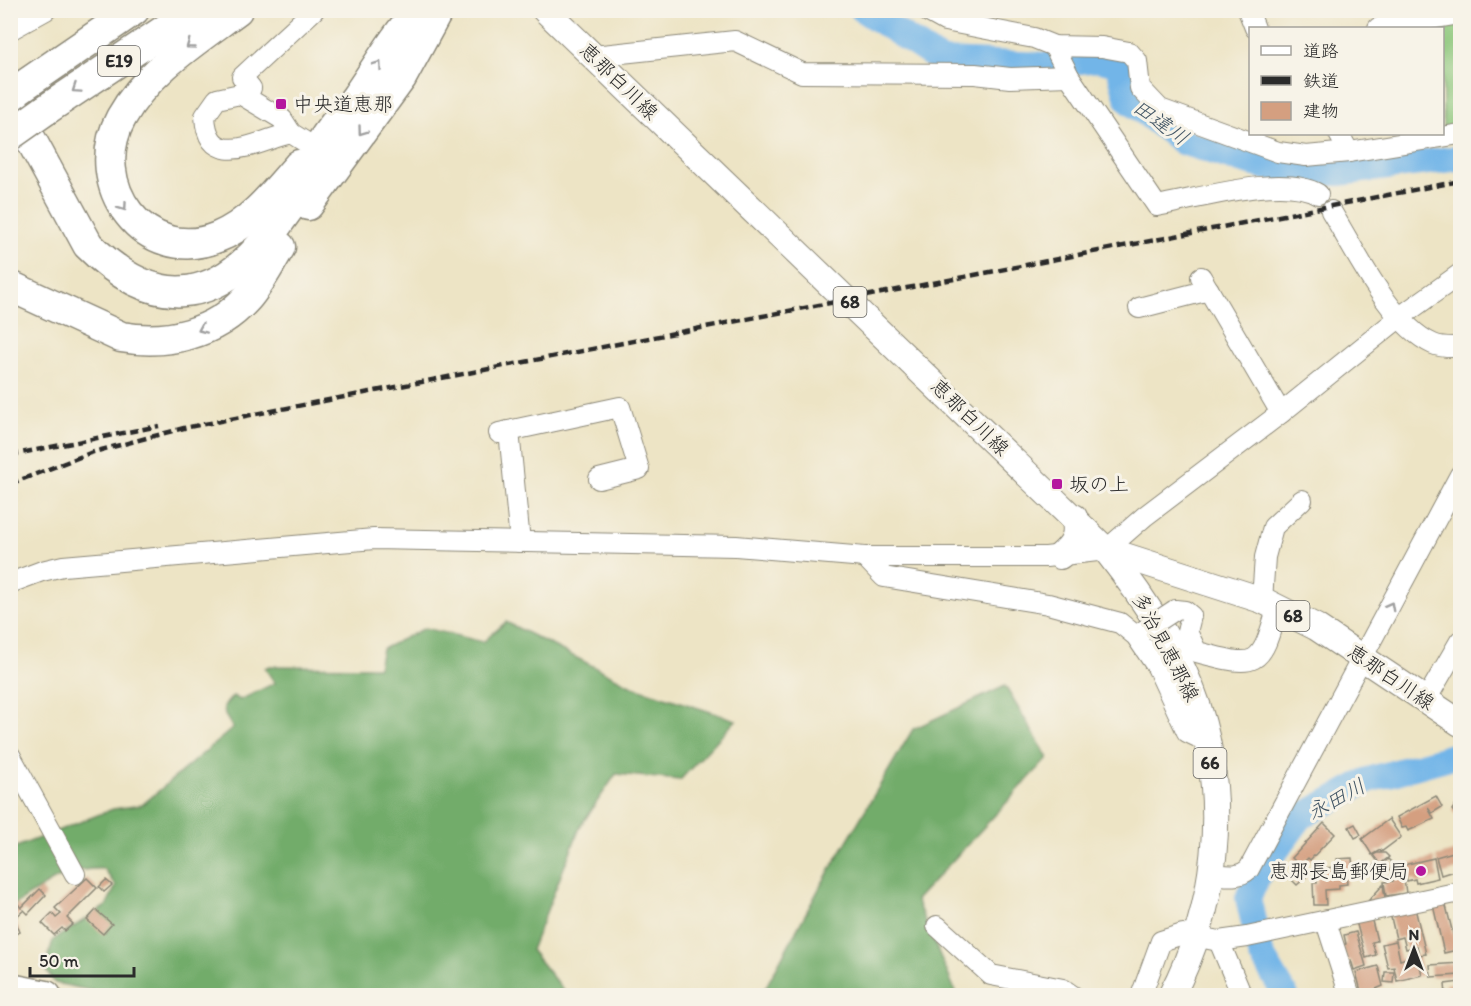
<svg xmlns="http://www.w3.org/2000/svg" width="1471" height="1006" font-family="Itim,'Klee One',sans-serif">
<rect width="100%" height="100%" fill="#f7f3e8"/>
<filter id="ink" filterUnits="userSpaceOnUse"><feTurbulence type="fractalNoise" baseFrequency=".0167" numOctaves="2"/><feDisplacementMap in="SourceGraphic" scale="12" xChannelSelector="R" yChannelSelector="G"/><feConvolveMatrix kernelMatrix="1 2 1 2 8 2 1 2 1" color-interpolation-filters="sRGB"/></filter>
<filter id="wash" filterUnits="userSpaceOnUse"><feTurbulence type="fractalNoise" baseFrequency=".008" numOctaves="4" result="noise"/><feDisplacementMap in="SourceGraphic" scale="24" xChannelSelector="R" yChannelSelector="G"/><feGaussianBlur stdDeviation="1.35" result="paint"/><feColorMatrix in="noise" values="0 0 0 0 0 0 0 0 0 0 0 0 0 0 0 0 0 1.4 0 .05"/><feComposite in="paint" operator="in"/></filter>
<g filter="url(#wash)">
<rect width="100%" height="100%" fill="#ede4c5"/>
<polygon fill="#8dc77b" stroke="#5c7953" stroke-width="1.5" points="1460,20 1460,128 1443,131 1442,28 1406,28"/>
<g fill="#72ac6b" stroke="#4e6c4b" stroke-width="1.5">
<path d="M506,622L634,687L736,720L680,780L616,774L581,825L531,950L567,995H114L55,983L45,969L53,940L106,906L116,886L104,869C62,867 45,887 11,907V849L113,809L142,805L233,728L225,715L224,706L233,696L240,700L275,683L265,668L269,666L378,667L382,649L425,628L483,642Z"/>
<polygon points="1005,686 1048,758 916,900 957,995 761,996 821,885 913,729"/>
</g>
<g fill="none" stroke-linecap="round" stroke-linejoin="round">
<g stroke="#72b5e8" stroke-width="26">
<polyline points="863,10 941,61 1047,65 1097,59 1118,64 1128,100 1182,142 1236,159 1287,173 1339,173 1460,158"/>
<polyline points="1286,996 1261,954 1248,898 1259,874 1301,817 1368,780 1460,754"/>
</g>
</g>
<g id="blocks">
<g fill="#d49f80">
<polygon points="1436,796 1442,807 1432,813 1428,808 1434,819 1408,831 1406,827 1402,828 1397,817"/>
<polygon points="1460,798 1460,819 1452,810"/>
<polygon points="1389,819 1401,837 1381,852 1380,850 1372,855 1362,839"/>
<polygon points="1324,823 1335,834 1310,860 1308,858 1300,866 1292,858"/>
<polygon points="1355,824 1361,835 1355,838 1349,827"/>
<polygon points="1460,850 1460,869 1441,875 1436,857"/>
<polygon points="1377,853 1385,853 1389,857 1380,864 1373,855"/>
<polygon points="1352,858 1353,871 1346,872 1347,884 1339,885 1339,889 1325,890 1326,905 1314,905 1313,883 1317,883 1317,877 1325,876 1324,868 1338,867 1337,859"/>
<polygon points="1434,858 1438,878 1416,883 1415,879 1407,881 1403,865"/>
<polygon points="1388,859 1394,865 1387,872 1381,866"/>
<polygon points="1376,864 1383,872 1377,878 1369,870"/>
<polygon points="1298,869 1306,877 1297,885 1289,877"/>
<polygon points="1403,872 1406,893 1386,896 1384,882 1393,881 1392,874"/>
<polygon points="87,878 97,888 67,918 73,924 65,931 62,928 54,935 42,923 52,913 56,918 61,914 55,908"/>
<polygon points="106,880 112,885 104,892 99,887"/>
<polygon points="1383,885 1385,898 1368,901"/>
<polygon points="40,889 46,895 28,914 24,910 16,917 10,912 18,904 21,908"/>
<polygon points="1445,902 1457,950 1444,953 1433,905"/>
<polygon points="1415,908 1426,954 1419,955 1417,946 1406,949 1403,937 1396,939 1390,913"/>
<polygon points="96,910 112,924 103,934 87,920"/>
<polygon points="14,917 20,932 15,934 10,925 10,918"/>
<polygon points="1371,917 1377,941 1372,942 1376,955 1366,958 1356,921"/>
<polygon points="1460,923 1460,943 1459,943 1455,924"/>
<polygon points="1356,932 1366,966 1354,970 1351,960 1347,961 1342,945 1346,944 1344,935"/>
<polygon points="1396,941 1400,960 1418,955 1422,975 1397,981 1394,967 1388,968 1382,944"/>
<polygon points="1460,963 1460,975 1431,977 1430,965"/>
<polygon points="1378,966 1383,986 1362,995 1356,972"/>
<polygon points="1385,972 1394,972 1393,983 1384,982"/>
<polygon points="1460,982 1460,994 1446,995 1445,984"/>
</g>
</g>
</g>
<g filter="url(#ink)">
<use href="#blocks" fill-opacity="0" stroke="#8c8878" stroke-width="1.5"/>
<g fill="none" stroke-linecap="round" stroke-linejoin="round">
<defs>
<g id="minor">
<polyline points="925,10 945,21 1034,38 1054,46 1102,47 1129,52 1137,61 1140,88 1160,109 1278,152 1306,156 1349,152 1460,134"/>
<polyline points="1248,10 1255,28"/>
<polyline points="1378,28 1460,14"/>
<polyline points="10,30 46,10"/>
<path d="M1054,46L1069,76L1157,206C1198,199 1283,173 1318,194"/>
<polyline points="593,56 735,41 802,73 975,74 1010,78 1069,76"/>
<polyline points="247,97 251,88 242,77 314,10"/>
<path d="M291,133L282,119L240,94L217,99L205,116C208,173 259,140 291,133L318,150"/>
<polyline points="1339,134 1349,152"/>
<path d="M1331,211C1355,250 1390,325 1433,344C1442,348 1451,347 1460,347"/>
<polyline points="1201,277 1281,413"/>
<polyline points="1139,308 1209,290"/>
<polyline points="509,431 520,542"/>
<polyline points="499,433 620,407 639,469 599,479"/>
<polyline points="865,557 884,577 1048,604 1120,623 1136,636 1157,667 1187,732 1206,741"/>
<polyline points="10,583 42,571 63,566 374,539 736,546 865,557 1046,557 1106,550 1145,516 1281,413 1400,317 1460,274"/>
<polyline points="1262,600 1265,557 1273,527 1302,500"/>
<path d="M1175,610L1185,611L1191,616L1187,632L1197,652C1258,668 1260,668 1277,609"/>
<polyline points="1426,700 1460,641"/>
<polyline points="10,755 75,874"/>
<path d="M1212,874C1226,875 1238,879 1249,869L1460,475"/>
<polyline points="1326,922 1350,996"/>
<polyline points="937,926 991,975 1063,989 1073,996"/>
<polyline points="1219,941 1242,996"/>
<polyline points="1141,996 1161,941 1183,934 1219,941 1247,937 1460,892"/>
</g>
<g id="major">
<polyline points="545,10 1106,550 1262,600 1316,627 1460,723"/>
<path d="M1106,550C1143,597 1179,650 1198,707C1229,803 1217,908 1171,996"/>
<path d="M1060,556C1074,544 1079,535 1074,517"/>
</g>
<g id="highway">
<path d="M237,10C195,41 147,71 121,118C85,184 145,267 218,237C251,224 277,190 299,165"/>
<polyline points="10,95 134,10"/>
<path d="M10,101L88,245C160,317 224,302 279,222C289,208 301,193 308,176C312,168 313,159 317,151C326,132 343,115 355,99C376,69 394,37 419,10"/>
<polyline points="44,111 195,10"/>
<polyline points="308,205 401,78 438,10"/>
<path d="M10,286L121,337C167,345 215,334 247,298C260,283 270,263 280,247"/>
<polyline points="10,989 46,996"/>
</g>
</defs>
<use href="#minor" stroke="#8c8878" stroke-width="22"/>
<use href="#major" stroke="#8c8878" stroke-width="28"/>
<use href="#highway" stroke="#8c8878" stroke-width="33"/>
<use href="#minor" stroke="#fff" stroke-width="20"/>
<use href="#major" stroke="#fff" stroke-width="26"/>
<use href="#highway" stroke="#fff" stroke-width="30"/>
<g stroke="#2b2b2b" stroke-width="4.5" stroke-dasharray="9 4.5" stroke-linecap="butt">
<polyline points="10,455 159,426"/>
<polyline points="10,484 90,453 184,428 1460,181"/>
</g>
<defs>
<polyline id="minor-bridge" points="1143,631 1175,610"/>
<polyline id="highway-bridge" points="10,135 44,111"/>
</defs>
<use href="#minor-bridge" stroke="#8c8878" stroke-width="22" stroke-linecap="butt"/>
<use href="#highway-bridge" stroke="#8c8878" stroke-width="33" stroke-linecap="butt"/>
<use href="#minor-bridge" stroke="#fff" stroke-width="20"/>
<use href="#highway-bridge" stroke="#fff" stroke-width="30"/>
</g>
<defs><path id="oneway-chevron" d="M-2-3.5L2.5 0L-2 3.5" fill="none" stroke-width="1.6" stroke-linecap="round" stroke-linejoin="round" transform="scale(1.5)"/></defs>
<g stroke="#a0a0a0">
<use href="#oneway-chevron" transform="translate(190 45) rotate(144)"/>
<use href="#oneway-chevron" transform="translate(378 65) rotate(-55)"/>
<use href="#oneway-chevron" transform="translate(76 89) rotate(146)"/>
<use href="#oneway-chevron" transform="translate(362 131) rotate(126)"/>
<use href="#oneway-chevron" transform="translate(123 207) rotate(55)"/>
<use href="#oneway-chevron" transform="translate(202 329) rotate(156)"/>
<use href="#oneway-chevron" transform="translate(1390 606) rotate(-62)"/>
</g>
</g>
<g fill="#b5179e" stroke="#f7f3e8" stroke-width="2">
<rect x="275" y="98" width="12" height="12" rx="3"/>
<rect x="1051" y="478" width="12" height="12" rx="3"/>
<circle cx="1421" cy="871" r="6"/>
</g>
<g text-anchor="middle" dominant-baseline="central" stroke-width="6" stroke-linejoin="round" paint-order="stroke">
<g fill="#f7f3e8" stroke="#686764" stroke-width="1.5">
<rect x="98" y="46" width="42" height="30" rx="4.5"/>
<rect x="833.5" y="287" width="33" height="30" rx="4.5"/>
<rect x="1276.5" y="601" width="33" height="30" rx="4.5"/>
<rect x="1193.5" y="748" width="33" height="30" rx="4.5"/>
</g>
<g font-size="18" font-weight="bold" fill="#2b2b2b">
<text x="119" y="61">E19</text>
<text x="850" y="302">68</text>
<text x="1293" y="616">68</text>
<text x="1210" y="763">66</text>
</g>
<g font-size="20" fill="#2b2b2b" stroke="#f7f3e8">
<text transform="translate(619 81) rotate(44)">恵那白川線</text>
<text transform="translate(970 417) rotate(44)">恵那白川線</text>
<text transform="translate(1166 647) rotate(62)">多治見恵那線</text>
<text transform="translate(1391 677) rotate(34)">恵那白川線</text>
</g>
<g font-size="20" fill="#2b2b2b" stroke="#f7f3e8" text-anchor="start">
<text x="293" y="104">中央道恵那</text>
<text x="1069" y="484">坂の上</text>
<text x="1409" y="871" text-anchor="end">恵那長島郵便局</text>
</g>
<g font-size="21" font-style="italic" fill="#405464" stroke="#f7f3e8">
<text transform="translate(1161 122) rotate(35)">田違川</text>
<text transform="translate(1336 799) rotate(-29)">永田川</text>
</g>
</g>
<rect width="1471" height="1006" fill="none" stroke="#f7f3e8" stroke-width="36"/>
<rect x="1249" y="27" width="195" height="108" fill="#f7f3e8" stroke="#a5a39c" stroke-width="1.5"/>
<rect x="1261" y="46" width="30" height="9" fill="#ffffff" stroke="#a5a39c" stroke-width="1.5"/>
<text x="1303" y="57" font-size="18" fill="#2b2b2b">道路</text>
<rect x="1261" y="76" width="30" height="9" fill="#2b2b2b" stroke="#a5a39c" stroke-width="1.5"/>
<text x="1303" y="87" font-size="18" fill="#2b2b2b">鉄道</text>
<rect x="1261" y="102" width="30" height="18" fill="#d49f80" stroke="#a5a39c" stroke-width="1.5"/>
<text x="1303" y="117" font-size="18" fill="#2b2b2b">建物</text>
<g transform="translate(1414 949)" stroke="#f7f3e8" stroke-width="4.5" paint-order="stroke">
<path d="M0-4.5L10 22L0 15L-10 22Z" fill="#2b2b2b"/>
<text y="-9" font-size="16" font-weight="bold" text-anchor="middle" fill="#2b2b2b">N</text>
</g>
<path d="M30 967v9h104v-9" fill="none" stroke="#2b2b2b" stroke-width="3"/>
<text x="39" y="967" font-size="18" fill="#2b2b2b" stroke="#f7f3e8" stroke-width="4.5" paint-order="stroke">50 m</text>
</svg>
